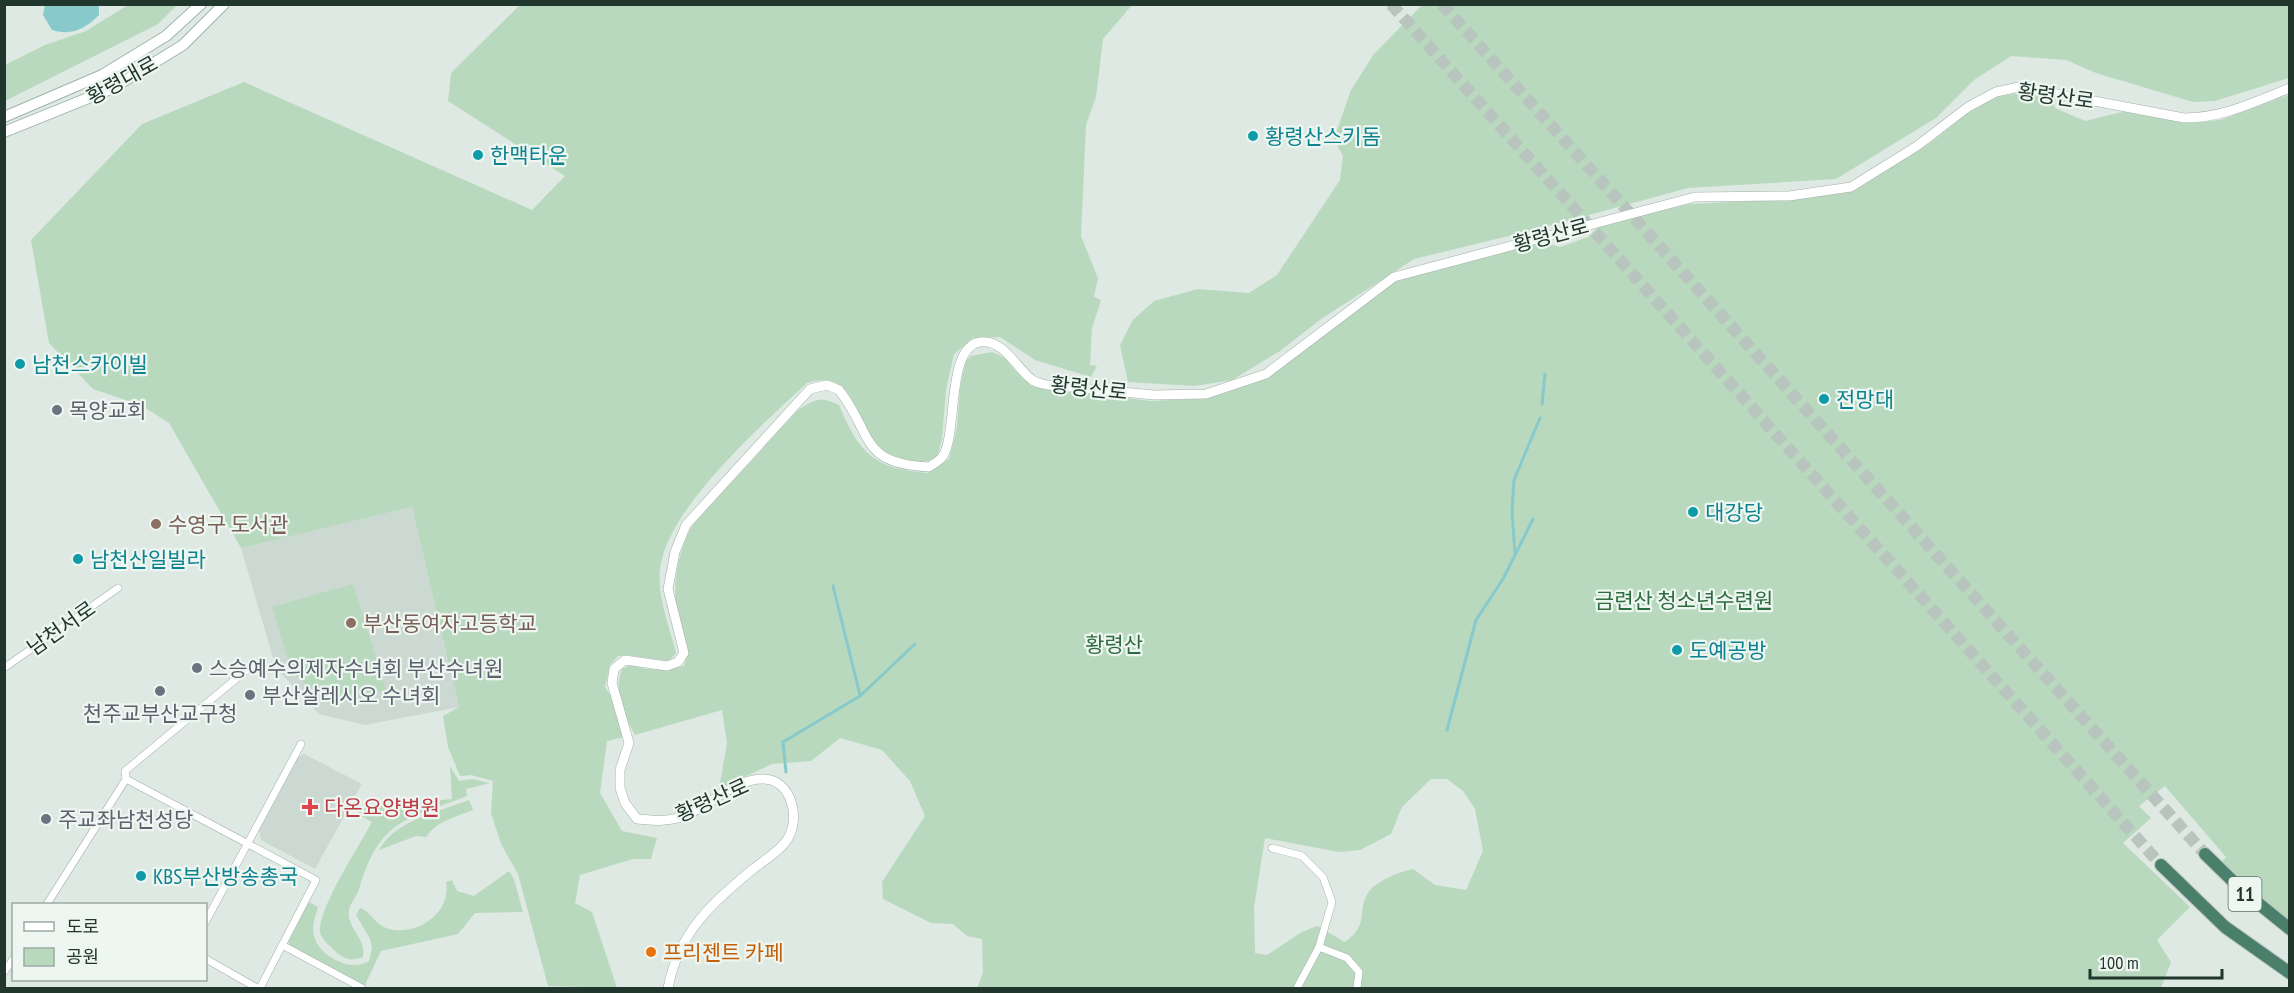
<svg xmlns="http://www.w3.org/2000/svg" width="2294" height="993" font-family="'PT Sans Narrow','Noto Sans KR',sans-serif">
<rect width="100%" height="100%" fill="#dee9e3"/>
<g fill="#ccd8d2">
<polygon points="412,507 459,707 365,725 319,714 276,668 241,548"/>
<polygon points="304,754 362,784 315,869 261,840 259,830 298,757"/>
</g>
<g fill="#b8d9bd" fill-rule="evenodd">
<polygon points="128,5 177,5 158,24 5,101 5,65 45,45 86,31"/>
<path d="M520,5H1132L1103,39L1096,97L1086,125L1081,236L1098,278L1094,297L1101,300L1092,328L1090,365L1097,366L1091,377L1035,360L1000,337L973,338L954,354L946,390L942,439L937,457C921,464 919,464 902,459C896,458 889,457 884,453C854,430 860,366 807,383C763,424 673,503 661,563C655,593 669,624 676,653L669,661L627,655L618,656L610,665L605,687L614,701L624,737L607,741L600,793L622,831L657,838L651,859H633L580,875L575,903L592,912L617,988L548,986L518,874L501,844L491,813L493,781L471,775L460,776L448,747L443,716L459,707L412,507L241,548L169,423L141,405L93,389L49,343L31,240L142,124L244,82L532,210L565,176L448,101L451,73Z"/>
<polygon points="1422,5 2289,5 2289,78 2215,101 2193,102 2096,73 2066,60 2011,56 1974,80 1936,118 1836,179 1688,188 1541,228 1414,259 1321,319 1280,351 1232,380 1195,386 1128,382 1120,345 1133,320 1154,301 1198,289 1249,293 1277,275 1340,180 1343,156 1334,139 1351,90 1374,54"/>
<path d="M2026,92L2052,100L2055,108L2085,121L2126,111L2200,122L2220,120L2289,95V922L2221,863L2226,857L2165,786L2139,806L2151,818L2123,843L2190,907L2157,940L2171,962L2161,988H977L983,973L982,939L967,936L953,924L931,923L883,899L882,882L925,816L910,781L882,750L840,738L811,761L772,764L719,789L727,743L722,710L635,735C624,715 613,692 622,669L631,665C646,671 669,671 684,666C690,644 685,639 679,620C670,589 678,550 694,523L798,410C815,399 820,396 839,405C859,453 874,469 928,473L949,459L957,428L960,388L966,361L971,356L992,352L1003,357L1024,380L1041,388L1151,401L1210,398L1264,378L1395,281L1539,241L1560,247L1588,237L1597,228L1620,220L1690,204L1794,199L1852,191L1929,144L1965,115L1996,97ZM1431,779H1447L1463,791L1475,809L1483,851L1466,890L1435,885L1413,869C1401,871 1374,882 1368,893C1356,911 1371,923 1345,942L1317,926L1302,932L1267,955L1255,953L1254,907L1265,838L1339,852L1360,850L1391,834L1402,807Z"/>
<polygon points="353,584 386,690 331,706 292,672 272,607"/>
<path d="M450,766L459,781L472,779L490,783L466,789L467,796C405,820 380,819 359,889C357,896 350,903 349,910C346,928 367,938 363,957C351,962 343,959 334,950C329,945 321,939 320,932C318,908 360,845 372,822L357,814L361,808L452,799Z"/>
<path d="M469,800L473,810C455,817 437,821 426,837L416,836L379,850C395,820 439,812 469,800Z"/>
<path d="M509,871L514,879L523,912L475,913L458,934L381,951L364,987L290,947L288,940L309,902L318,907C316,915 311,927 314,936C319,956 351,973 369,961L372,949L370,939L356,915L360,908C370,911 375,924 386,928C414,938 452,914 446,882L452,880L457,891L474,896Z"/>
</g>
<path fill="#88cacc" d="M96,4L99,7V15C85,29 72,36 52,30L43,15L45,5Z"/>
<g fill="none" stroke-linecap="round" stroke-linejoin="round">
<g stroke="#88cacc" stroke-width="3">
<polyline points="1542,404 1545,374"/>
<polyline points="1515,554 1512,512 1514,480 1540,418"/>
<polyline points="833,586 860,695"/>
<polyline points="1447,730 1476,620 1503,579 1533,519"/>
<polyline points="786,772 783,742 860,696 915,644"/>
</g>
<g stroke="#b8c5bf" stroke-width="12" stroke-dasharray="12 6" stroke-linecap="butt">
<polyline points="1391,4 2161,865"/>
<polyline points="1442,4 2205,854"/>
</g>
<defs>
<g id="minor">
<polyline points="4,668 118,588"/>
<polyline points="126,779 316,880 260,988"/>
<polyline points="1272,848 1302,856 1323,877 1332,902 1319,947 1347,958 1359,972 1357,988"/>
<polyline points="47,904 126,779 125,771 254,664"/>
<polyline points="206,921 301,744"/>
<polyline points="282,945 362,988"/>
<polyline points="206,959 257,988"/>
<polyline points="4,972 14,958"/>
<polyline points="1297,988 1319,947"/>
</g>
<path id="tertiary" d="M668,988C679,932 710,905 753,869C763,861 780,851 787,840C801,819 792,780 764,779C732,778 707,810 678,818C663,822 651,820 637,819L625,803L620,788V770L629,743L612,683L614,669L625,660L667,666L678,662L684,653L668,589L675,552L686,525L810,389L827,385L839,390C874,435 859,464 929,467C933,464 941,460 943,456C958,432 946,347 980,342C1003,339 1016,367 1031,379C1035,383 1042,384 1048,385L1154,395L1206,394L1266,374L1394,277L1695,197L1789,196L1851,187L1917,146L1968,107L1996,92L2019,87L2184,118C2223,118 2254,102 2290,88"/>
<g id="secondary">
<polyline points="4,117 102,75 166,36 201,4"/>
<polyline points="4,132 113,88 183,45 224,4"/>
</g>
<g id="trunk">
<polyline points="2205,854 2243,891 2290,929"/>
<polyline points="2161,865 2225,927 2290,973"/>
</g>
</defs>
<use href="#minor" stroke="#a2b0a9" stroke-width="8"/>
<use href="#tertiary" stroke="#a2b0a9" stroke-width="10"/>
<use href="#secondary" stroke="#9eb4a9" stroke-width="12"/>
<use href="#trunk" stroke="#bcc3c0" stroke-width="14"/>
<use href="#minor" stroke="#fff" stroke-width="7"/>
<use href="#tertiary" stroke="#fff" stroke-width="9"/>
<use href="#secondary" stroke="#fff" stroke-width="10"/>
<use href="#trunk" stroke="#4a7f6c" stroke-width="12"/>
</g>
<g fill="#0f9aa8" stroke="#eef6f1" stroke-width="2">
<circle cx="1253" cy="136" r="6"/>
<circle cx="478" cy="155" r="6"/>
<circle cx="20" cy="364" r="6"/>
<circle cx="1824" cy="399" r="6"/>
<circle cx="1693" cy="512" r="6"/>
<circle cx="78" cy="559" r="6"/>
<circle cx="1677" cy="650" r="6"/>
<circle cx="141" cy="876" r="6"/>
</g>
<g fill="#6b7280" stroke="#eef6f1" stroke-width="2">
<circle cx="57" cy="410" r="6"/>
<circle cx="197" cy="668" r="6"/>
<circle cx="160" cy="691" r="6"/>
<circle cx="250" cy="695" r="6"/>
<circle cx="46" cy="819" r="6"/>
</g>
<g fill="#8d6e63" stroke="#eef6f1" stroke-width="2">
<circle cx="156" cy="524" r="6"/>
<circle cx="351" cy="623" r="6"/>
</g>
<path fill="#e0444e" stroke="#eef6f1" stroke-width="2" d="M307 798h6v6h6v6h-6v6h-6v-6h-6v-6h6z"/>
<circle fill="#e8710a" stroke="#eef6f1" stroke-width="2" cx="651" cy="952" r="6"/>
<g text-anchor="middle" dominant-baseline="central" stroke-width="4.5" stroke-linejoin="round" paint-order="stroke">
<rect fill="#eef6f1" stroke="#5e7068" stroke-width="1.5" x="2228.5" y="877" width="33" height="34" rx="4.5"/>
<g font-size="20" font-weight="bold" fill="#21372e">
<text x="2245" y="894">11</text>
</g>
<g font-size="21" fill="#21372e" stroke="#eef6f1">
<text transform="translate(122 80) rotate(-29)">황령대로</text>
<text transform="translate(2056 96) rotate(8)">황령산로</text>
<text transform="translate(1551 235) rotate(-15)">황령산로</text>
<text transform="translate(1089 388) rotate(6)">황령산로</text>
<text transform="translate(61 628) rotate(-35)">남천서로</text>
<text transform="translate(712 800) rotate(-24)">황령산로</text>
</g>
<g font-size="21" fill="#0d838f" stroke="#eef6f1" text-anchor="start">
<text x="1265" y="136">황령산스키돔</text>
<text x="490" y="155">한맥타운</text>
<text x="32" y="364">남천스카이빌</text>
<text x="1836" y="399">전망대</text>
<text x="1705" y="512">대강당</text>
<text x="90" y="559">남천산일빌라</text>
<text x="1689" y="650">도예공방</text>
<text x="153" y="876">KBS부산방송총국</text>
</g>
<g font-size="21" fill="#5b616d" stroke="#eef6f1" text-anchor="start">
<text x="69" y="410">목양교회</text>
<text x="209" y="668">스승예수의제자수녀회 부산수녀원</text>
<text x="262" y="695">부산살레시오 수녀회</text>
<text x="160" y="713" text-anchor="middle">천주교부산교구청</text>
<text x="58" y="819">주교좌남천성당</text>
</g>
<g font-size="21" fill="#785e54" stroke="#eef6f1" text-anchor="start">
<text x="168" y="524">수영구 도서관</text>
<text x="363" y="623">부산동여자고등학교</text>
</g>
<g font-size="21" fill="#2d6c3e" stroke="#eef6f1">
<text x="1684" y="600">금련산 청소년수련원</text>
<text x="1114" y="644">황령산</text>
</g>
<g font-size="21" fill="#be3a42" stroke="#eef6f1" text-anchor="start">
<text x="324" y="807">다온요양병원</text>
</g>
<g font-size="21" fill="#c56008" stroke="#eef6f1" text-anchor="start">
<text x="663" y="952">프리젠트 카페</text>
</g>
</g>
<rect width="2294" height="993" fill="none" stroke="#21372e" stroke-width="12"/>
<rect x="12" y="903" width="195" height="78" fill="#eef6f1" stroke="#9caaa3" stroke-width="1.5"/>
<rect x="24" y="922" width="30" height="9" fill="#ffffff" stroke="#9caaa3" stroke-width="1.5"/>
<text x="66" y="933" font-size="18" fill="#21372e">도로</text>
<rect x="24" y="948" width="30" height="18" fill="#b8d9bd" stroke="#9caaa3" stroke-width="1.5"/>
<text x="66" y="963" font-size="18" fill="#21372e">공원</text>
<path d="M2090 969v9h132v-9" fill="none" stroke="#21372e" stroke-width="3"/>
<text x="2099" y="969" font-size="18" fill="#21372e" stroke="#eef6f1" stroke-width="4.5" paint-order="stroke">100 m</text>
</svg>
